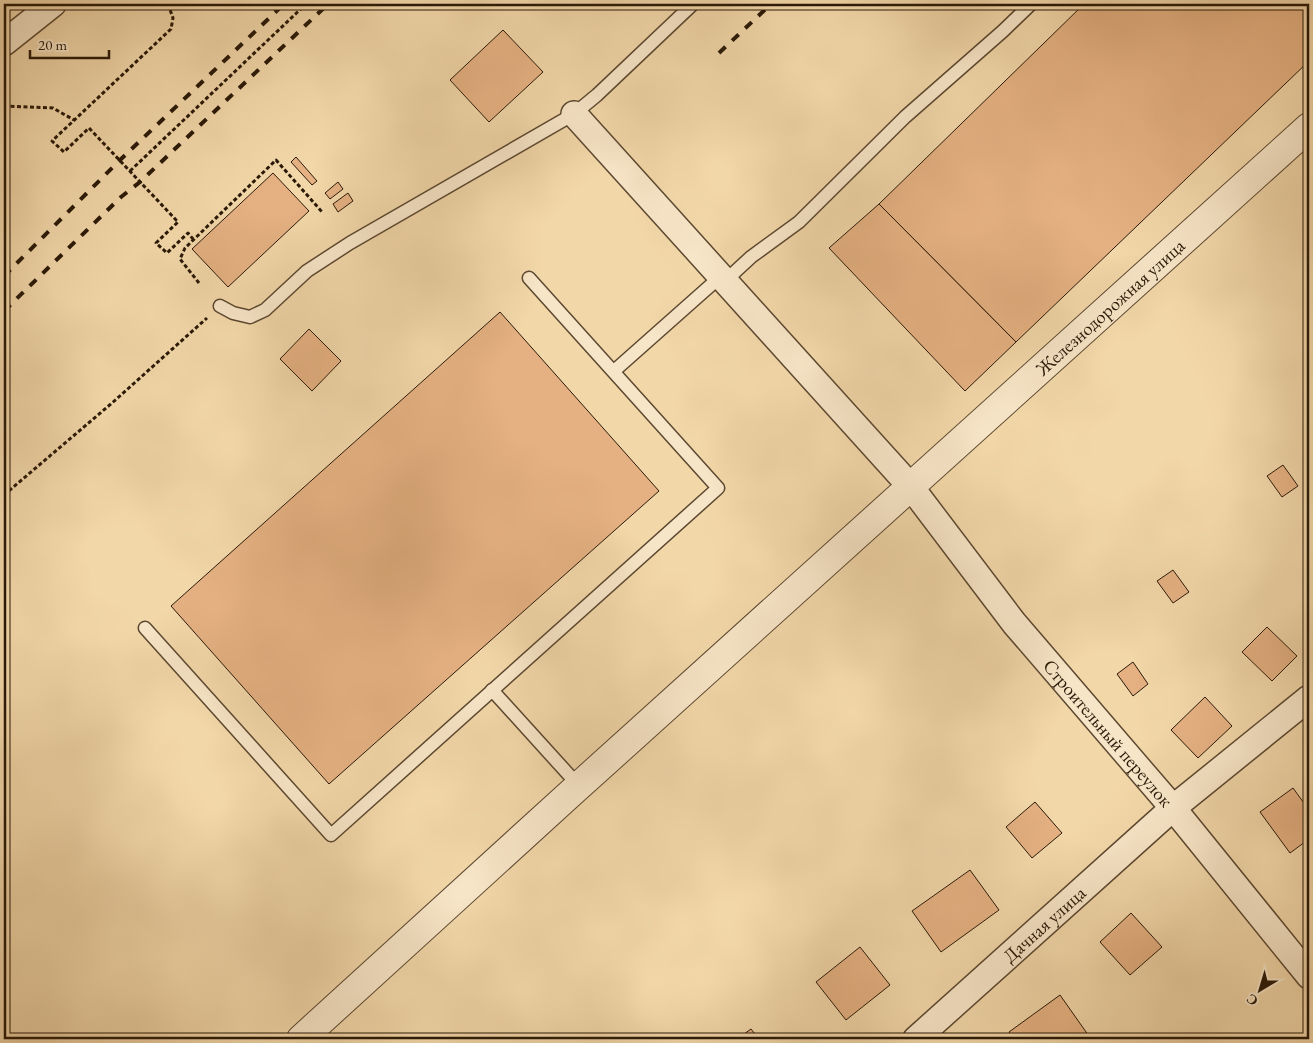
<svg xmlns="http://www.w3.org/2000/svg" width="1313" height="1043" font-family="'EB Garamond',serif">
<rect width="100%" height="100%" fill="#f2d7a9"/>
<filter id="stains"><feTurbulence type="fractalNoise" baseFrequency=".004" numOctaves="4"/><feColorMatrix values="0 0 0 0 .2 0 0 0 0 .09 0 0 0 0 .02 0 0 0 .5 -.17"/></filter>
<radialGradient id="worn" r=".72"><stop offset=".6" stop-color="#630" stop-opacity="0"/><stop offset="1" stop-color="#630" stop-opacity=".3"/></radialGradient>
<g fill="#e5b182" stroke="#2a1908">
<polygon points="1084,4 1309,4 1309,61 1016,342 879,204"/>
<polygon points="503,30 543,72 489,122 450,80"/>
<polygon points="296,157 317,181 312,185 291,162"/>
<polygon points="273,173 309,211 228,287 192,249"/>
<polygon points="338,182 343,189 330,199 325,193"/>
<polygon points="348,193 353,201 338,212 333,204"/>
<polygon points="879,204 1016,342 965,391 829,248"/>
<polygon points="500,312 659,491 329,784 171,606"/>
<polygon points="309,329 341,361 312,391 280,359"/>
<polygon points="1283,465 1298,486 1282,497 1267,476"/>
<polygon points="1173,570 1189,592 1173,603 1157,581"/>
<polygon points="1267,627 1297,656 1272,681 1242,652"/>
<polygon points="1133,662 1148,684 1133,696 1117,674"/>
<polygon points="1205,697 1232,726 1198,758 1171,730"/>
<polygon points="1293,788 1309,810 1309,839 1290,853 1260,812"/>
<polygon points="1035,802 1062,833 1032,858 1006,827"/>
<polygon points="970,870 999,910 941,952 912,911"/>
<polygon points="1131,913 1162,947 1130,975 1100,942"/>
<polygon points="860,947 890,985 846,1020 816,982"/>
<polygon points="1060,995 1091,1039 1014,1039 1009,1032"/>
<polygon points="751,1029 759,1039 737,1039"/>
</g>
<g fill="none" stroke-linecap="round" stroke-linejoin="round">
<defs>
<g id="service">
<polyline points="724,282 751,257 799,222 905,117 1003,31 1031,4"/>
<polyline points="220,306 233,313 250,317 265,310 307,271 350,243 574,114 597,95 693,4"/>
<polyline points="614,371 720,277"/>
<polyline points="145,628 331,835 718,488 529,278"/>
<polyline points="492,690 579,786"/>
</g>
<g id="minor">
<polyline points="4,43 53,4"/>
<path id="s1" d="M574,114L911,487L1014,623L1173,808L1309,976"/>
<path id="s2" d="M916,1039L1173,808L1309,698"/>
</g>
<g id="tertiary">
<path id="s3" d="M301,1039L571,793L1309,127"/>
</g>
</defs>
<use href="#service" stroke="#5c4830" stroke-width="15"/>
<use href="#minor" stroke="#5c4830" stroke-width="28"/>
<use href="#tertiary" stroke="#5c4830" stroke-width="30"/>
<g stroke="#2a1908" stroke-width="3" stroke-dasharray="4 2.5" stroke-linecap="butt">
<polyline points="168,4 173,18 171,29 52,141 64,152 89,128 178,222 156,243 167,253 188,233 193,239"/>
<polyline points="4,106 53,108 74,120"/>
<polyline points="130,171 306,4"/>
<polyline points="199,283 180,259 185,248 276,160 323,213"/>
<polyline points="4,495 112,403 207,318"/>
</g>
<use href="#service" stroke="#f7e5c7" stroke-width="12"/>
<use href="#minor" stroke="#f7e5c7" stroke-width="25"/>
<use href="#tertiary" stroke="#f7e5c7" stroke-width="28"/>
<g stroke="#2a1908" stroke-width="4" stroke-dasharray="9 9" stroke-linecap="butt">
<polyline points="719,53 771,4"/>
<polyline points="4,276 120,160 284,4"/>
<polyline points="4,311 121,197 140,182 328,4"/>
</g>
</g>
<g text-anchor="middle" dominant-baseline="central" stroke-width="4" stroke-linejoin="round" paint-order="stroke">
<g font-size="19" fill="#2a1908" stroke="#f7e5c7">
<text stroke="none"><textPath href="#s3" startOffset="1091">Железнодорожная улица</textPath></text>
<text stroke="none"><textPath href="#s1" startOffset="818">Строительный переулок</textPath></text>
<text stroke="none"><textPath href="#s2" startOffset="172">Дачная улица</textPath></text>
</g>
</g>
<rect width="1313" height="1043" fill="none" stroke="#f2d7a9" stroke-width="20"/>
<rect x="5" y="5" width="1303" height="1033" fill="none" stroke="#2a1908" stroke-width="2.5"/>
<rect x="10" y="10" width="1293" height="1023" fill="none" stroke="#2a1908"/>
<g transform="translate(1260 990) rotate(218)" stroke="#f7e5c7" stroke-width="4" paint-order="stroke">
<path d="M0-4L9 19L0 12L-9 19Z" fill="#2a1908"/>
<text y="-8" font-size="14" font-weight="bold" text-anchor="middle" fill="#2a1908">С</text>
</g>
<path d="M30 50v8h79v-8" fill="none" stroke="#2a1908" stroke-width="2.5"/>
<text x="38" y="50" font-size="15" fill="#2a1908" stroke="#f7e5c7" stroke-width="4" paint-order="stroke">20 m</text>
<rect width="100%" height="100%" filter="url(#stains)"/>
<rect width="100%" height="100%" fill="url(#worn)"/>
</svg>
